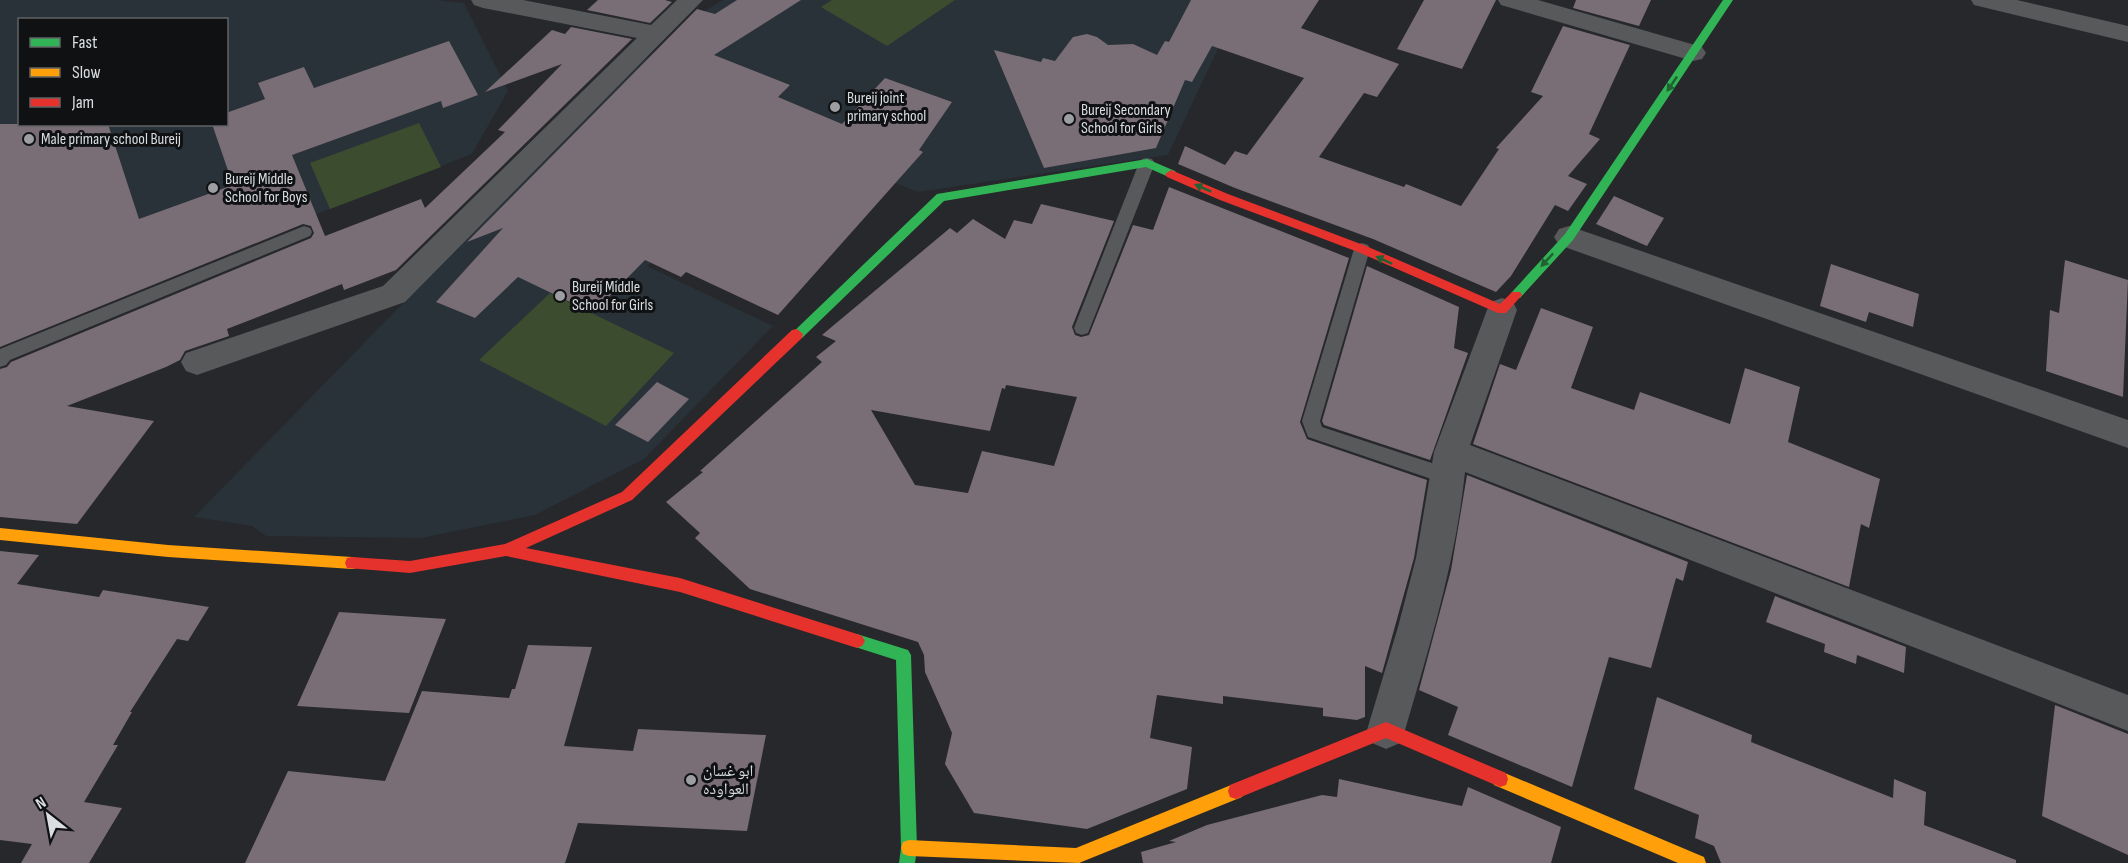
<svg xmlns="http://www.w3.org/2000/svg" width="2128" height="863" font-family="'Sofia Sans Condensed','Noto Naskh Arabic',sans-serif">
<rect width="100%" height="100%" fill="#26282b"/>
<g fill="#293139" fill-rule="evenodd">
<path d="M0,0H436L464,3L508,91L472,154L330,209L0,344ZM20,20H226V124H20Z"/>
<polygon points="723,0 1241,0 1168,155 918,192 771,132 756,157 647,266 773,326 644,459 535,515 421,538 266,536 252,526 194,517 628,73 706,10"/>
</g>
<g fill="#3c4d2f">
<polygon points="832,0 955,0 887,46 821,7"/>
<polygon points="419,123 441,167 330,209 310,163"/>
<polygon points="550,293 674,353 606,426 479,360"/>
</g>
<g fill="#796d76" fill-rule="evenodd">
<polygon points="598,0 665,0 672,2 650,23 587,10"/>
<polygon points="737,0 801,0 714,55 790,85 778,97 842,124 885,78 952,102 919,150 923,152 778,315 686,272 681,277 645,260 593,313 518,277 475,318 436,302 503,228 467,242 697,9 715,14"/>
<polygon points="1191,0 1319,0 1301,28 1399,64 1377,97 1364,93 1319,157 1404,187 1406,184 1461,206 1499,149 1496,148 1543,96 1531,92 1563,26 1630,45 1589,134 1600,139 1568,176 1587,184 1568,211 1555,205 1511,276 1496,292 1373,239 1235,188 1178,164 1185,146 1225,165 1235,151 1247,155 1304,78 1212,46 1192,82 1185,80 1156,148 1044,168 994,50 1041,62 1043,58 1055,61 1073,37 1087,34 1097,37 1108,45 1133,44 1157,55 1165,41 1169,42"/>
<polygon points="1424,0 1496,0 1462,69 1397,49"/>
<polygon points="1576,0 1651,0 1639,26 1573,8"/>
<polygon points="571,27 632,39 396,270 344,290 342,284 227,329 229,336 185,351 180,360 166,367 67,406 154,421 77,524 0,517 0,369 7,367 11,362 311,238 314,233 311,226 303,224 0,347 0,124 108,124 139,219 233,185 212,124 226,124 226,113 265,99 258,83 304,67 314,88 449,41 478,95 443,108 441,101 292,155 325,236 421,199 425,208 505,132 498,130 562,64 485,92 552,30 565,34"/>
<path d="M1169,187L1349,258L1300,422L1307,439L1427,480L1414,558L1382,673L1365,666V717L1357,720L1323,716V708L1223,696V704L1157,695L1150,738L1192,747L1187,789L1087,829L974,813L945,764L952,733L925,672L924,655L918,642L750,589L695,538L700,533L666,502L703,472L700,471L822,362L816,357L836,341L822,335L950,228L957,233L973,219L1005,239L1014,220L1032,224L1041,204L1114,221L1072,327L1075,335L1081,337L1089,335L1133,225L1153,230ZM1006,385L1077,397L1054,466L982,451L968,493L915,485L871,410L990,431L1002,388L1005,389Z"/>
<polygon points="1614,196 1664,218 1647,246 1596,224"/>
<polygon points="2065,260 2128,280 2123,397 2046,371 2050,310 2059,313"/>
<polygon points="1831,264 1919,294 1913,327 1869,312 1866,322 1820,306"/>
<polygon points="1367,266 1459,307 1454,348 1468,353 1430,460 1324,425 1322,421"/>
<polygon points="1541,308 1593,327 1571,388 1634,410 1640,392 1730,424 1745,368 1800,387 1788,442 1880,479 1869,528 1861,524 1849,587 1473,444 1500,364 1516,370"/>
<polygon points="657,382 689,399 648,442 615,425"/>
<polygon points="1467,475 1688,562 1683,581 1676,578 1651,668 1609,657 1572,787 1448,735 1458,707 1419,690 1451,570"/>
<polygon points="0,551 39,555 17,584 99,597 103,590 209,607 188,641 177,639 130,712 132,712 113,745 118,745 84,802 122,808 89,863 21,863 32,844 0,840"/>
<polygon points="1775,596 1906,647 1904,673 1857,655 1856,664 1824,652 1825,644 1766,622"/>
<polygon points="339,612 446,619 409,713 297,706"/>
<polygon points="528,645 592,647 564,746 633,751 638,729 766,735 747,831 578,823 565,863 245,863 288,771 385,781 422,691 509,698 512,689 515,689"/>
<polygon points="1657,697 1752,735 1751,742 1893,798 1894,779 1926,792 1924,825 2016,860 2016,863 1721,863 1714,846 1695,838 1699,815 1634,789"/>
<polygon points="2055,705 2128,734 2128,855 2042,816"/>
<polygon points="1339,779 1462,806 1468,787 1561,827 1551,863 1143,863 1141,852 1176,842 1169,841 1207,825 1322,795 1337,797"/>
</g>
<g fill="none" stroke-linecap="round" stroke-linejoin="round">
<g fill="#57595b" fill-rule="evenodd">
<polygon points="1147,158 1152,159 1155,163 1090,328 1088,333 1082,335 1076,333 1074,328 1139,163 1142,159"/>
<polygon points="304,226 310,228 312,232 310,236 10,360 6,365 0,367 0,349"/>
<polygon points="1362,243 1368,245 1370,249 1320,421 1322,427 1456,471 1458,477 1456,483 1449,485 1308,437 1302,421 1354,249 1356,245"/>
</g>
<g fill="#57595b" fill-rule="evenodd">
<polygon points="471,0 523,0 651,25 677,0 703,0 405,302 197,375 186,371 181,362 186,353 383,286 637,38 483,8 474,5"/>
<polygon points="1498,0 1538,0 1702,47 1706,53 1702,59 1693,61 1501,5"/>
<polygon points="1971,0 2017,0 2128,26 2128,42 1974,5"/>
<polygon points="1569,226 2128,420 2128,448 1559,245 1554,237 1559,229"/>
<path d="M1502,298L1513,302L1517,310L1470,445L2128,695V731L1465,472C1456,560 1430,645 1405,730L1400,743L1386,749L1372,743L1367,730L1398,627L1416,558L1434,452L1487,310L1491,302Z"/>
</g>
<g fill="#30b455" fill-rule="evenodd">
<polygon points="1723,0 1733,0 1573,240 1520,298 1512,298 1510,295 1512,292 1565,234"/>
<polygon points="1147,159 1175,171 1177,174 1171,178 1146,167 944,201 802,338 792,338 791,334 937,194"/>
<polygon points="857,634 908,650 911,655 917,848 915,863 899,863 901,848 896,660 852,646 849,641 852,636"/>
</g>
<g fill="#ff9f0a" fill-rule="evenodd">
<polygon points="0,528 168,545 352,557 357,558 359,563 357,568 352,569 168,557 0,540"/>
<polygon points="1500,771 1704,857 1706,863 1678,863 1494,785 1492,779 1494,773"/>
<polygon points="1236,783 1242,785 1244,791 1242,797 1079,863 909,856 903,854 901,848 903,842 909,840 1076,848"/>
</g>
<g fill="#e5322d" fill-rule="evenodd">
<polygon points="1171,170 1228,194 1366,246 1500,304 1512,292 1520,292 1522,295 1506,313 1498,313 1358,252 1220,200 1167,177 1165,174"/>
<polygon points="797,329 803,334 802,338 632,500 526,548 680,578 857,634 862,636 865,641 862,646 857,648 680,592 506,556 410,573 347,568 345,563 347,558 352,557 410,561 505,544 622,492 792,330"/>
<polygon points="1386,722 1506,773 1508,779 1506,785 1500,787 1386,738 1236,799 1230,797 1228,791 1230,785"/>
</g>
</g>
<defs><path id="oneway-solid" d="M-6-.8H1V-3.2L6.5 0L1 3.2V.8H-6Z" transform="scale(1.5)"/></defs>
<g fill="#206234">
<use href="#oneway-solid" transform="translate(1672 84) rotate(124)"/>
<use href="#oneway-solid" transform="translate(1203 188) rotate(-156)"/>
<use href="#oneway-solid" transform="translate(1384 260) rotate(-155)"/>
<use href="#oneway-solid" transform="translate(1547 260) rotate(133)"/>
</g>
<g fill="#9c9ea1" stroke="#0f1113" stroke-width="2">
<circle cx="835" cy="107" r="6"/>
<circle cx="1069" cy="119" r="6"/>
<circle cx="29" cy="139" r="6"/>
<circle cx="213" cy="188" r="6"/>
<circle cx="560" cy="296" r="6"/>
<circle cx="691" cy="780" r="6"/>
</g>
<g text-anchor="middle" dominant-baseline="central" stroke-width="6" stroke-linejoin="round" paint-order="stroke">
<g font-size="16" fill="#dbdee1" stroke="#0f1113" text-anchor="start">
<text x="847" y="98">Bureij joint<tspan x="847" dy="18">primary school</tspan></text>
<text x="1081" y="110">Bureij Secondary<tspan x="1081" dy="18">School for Girls</tspan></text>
<text x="41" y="139">Male primary school Bureij</text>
<text x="225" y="179">Bureij Middle<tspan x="225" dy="18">School for Boys</tspan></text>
<text x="572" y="287">Bureij Middle<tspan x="572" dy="18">School for Girls</tspan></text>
<text x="703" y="771">ابو غسان<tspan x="703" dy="18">العواوده</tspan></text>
</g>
</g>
<rect x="18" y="18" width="210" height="108" fill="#0f1113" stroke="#616365" stroke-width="1.5"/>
<rect x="30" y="38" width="30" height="9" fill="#30b455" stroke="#616365" stroke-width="1.5"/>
<text x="72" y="48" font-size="18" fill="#dbdee1">Fast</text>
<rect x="30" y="68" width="30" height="9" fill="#ff9f0a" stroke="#616365" stroke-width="1.5"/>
<text x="72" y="78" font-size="18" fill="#dbdee1">Slow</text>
<rect x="30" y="98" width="30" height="9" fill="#e5322d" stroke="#616365" stroke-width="1.5"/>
<text x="72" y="108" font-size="18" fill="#dbdee1">Jam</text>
<g transform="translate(48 815) rotate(329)" stroke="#0f1113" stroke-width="4.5" paint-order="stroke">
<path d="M0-4.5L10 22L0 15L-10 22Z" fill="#dbdee1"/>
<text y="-9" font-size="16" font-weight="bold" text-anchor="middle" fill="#dbdee1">N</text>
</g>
</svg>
